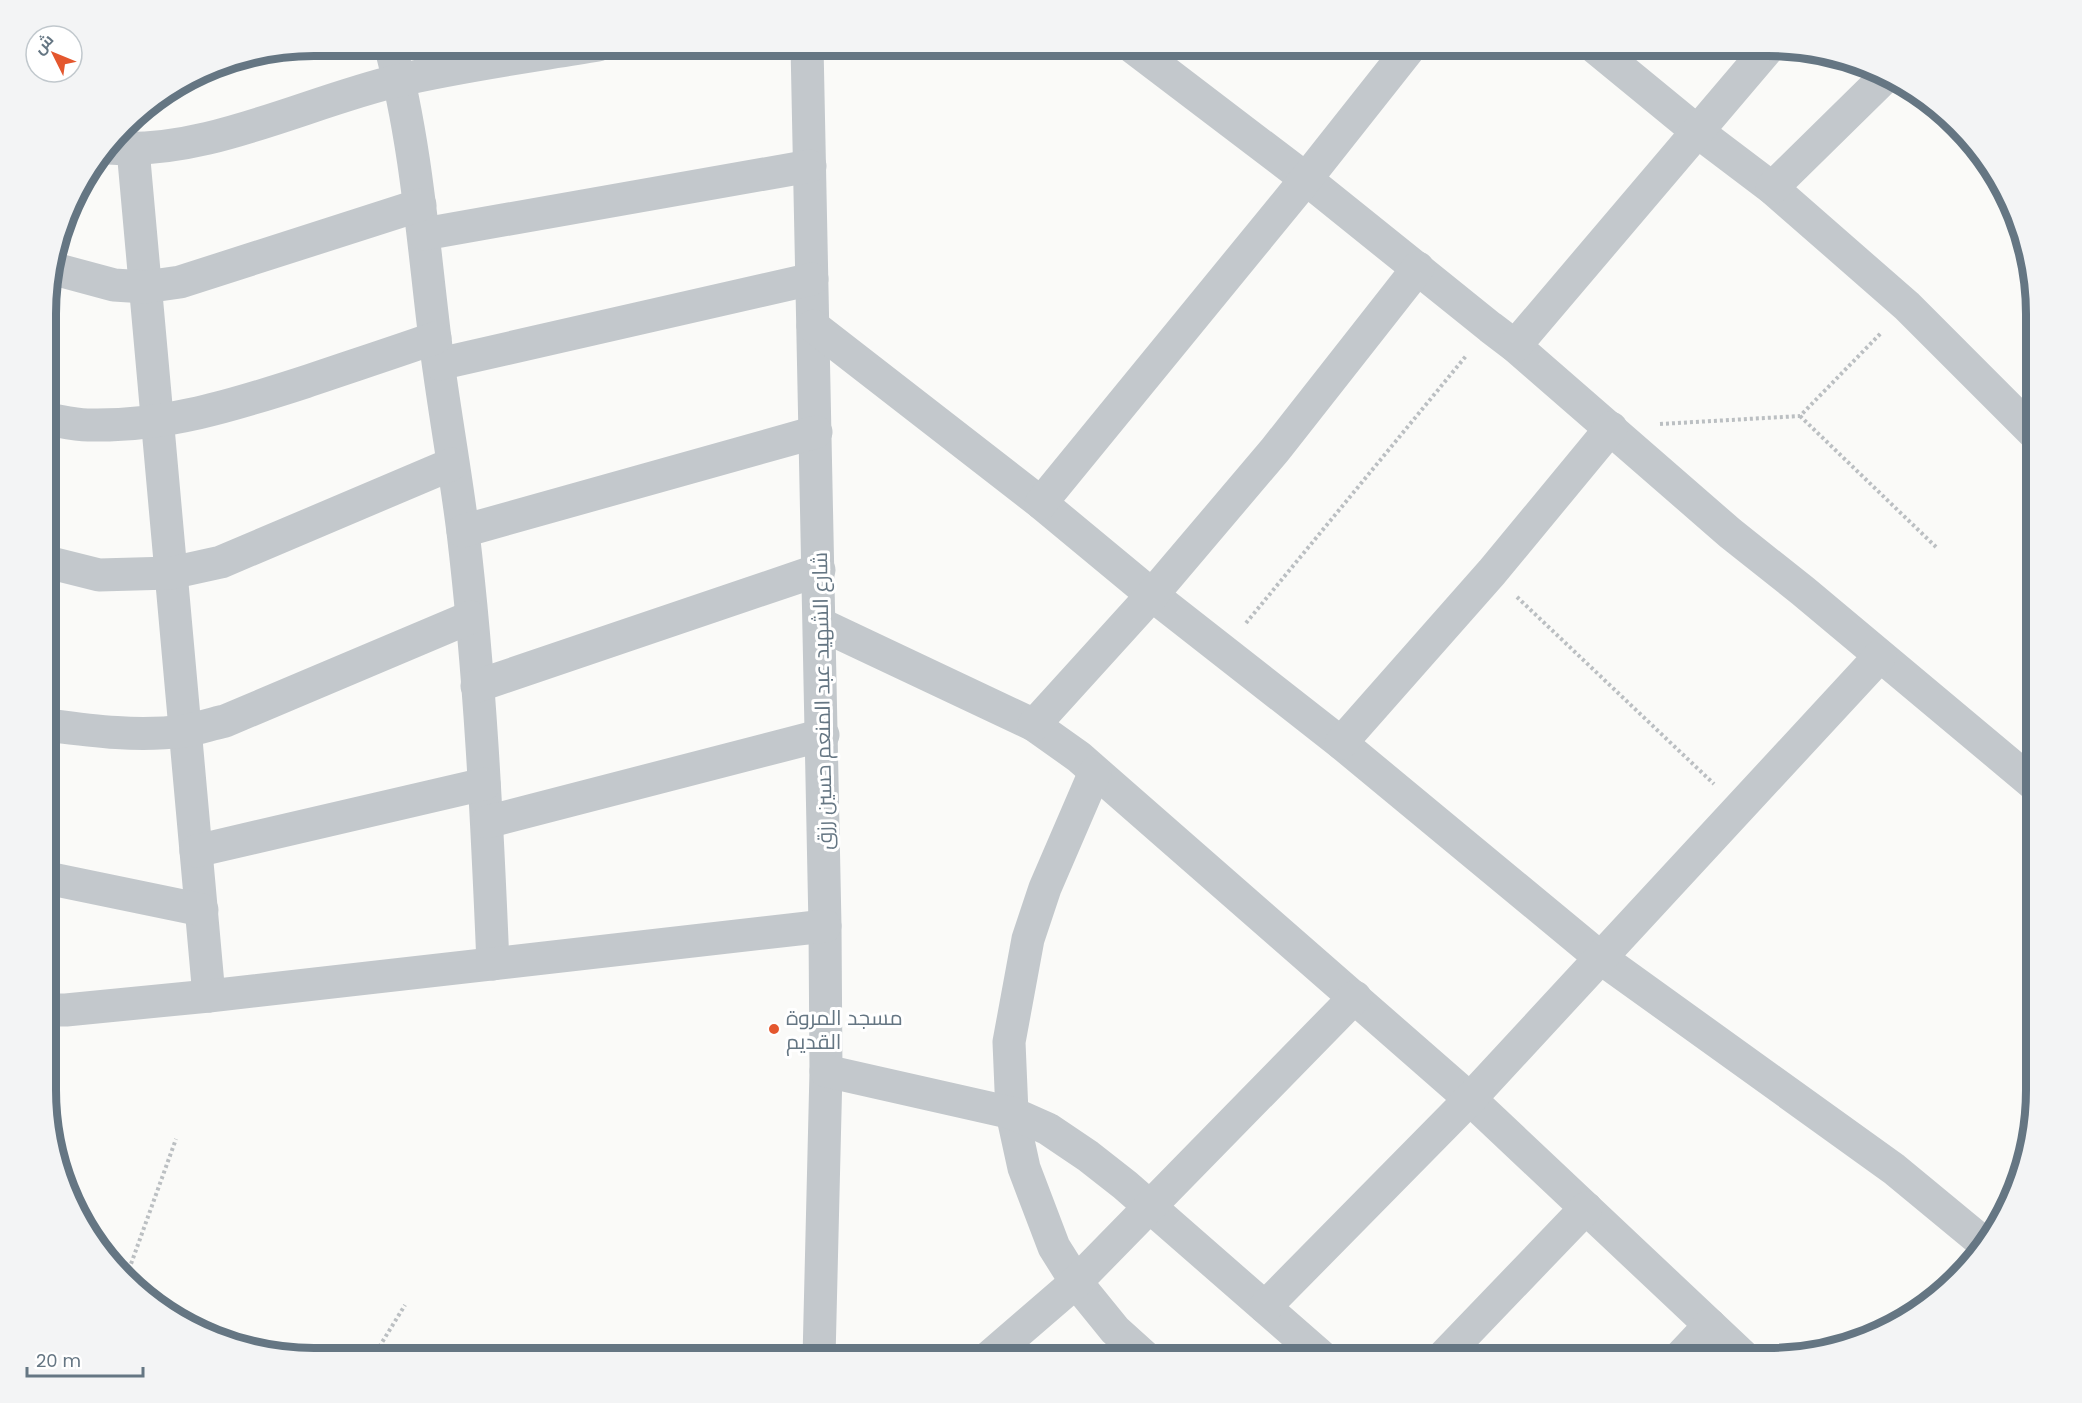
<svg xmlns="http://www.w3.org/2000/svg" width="2082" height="1403" font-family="Poppins,Cairo,sans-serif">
<rect width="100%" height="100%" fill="#fafaf8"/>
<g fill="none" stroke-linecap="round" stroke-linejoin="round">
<g stroke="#bbbfc2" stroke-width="4" stroke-dasharray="3 3" stroke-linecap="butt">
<polyline points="1800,416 1936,547"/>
<polyline points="1660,424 1800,416 1882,332"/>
<polyline points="1517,597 1714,784"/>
<polyline points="1246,623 1466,356"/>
<polyline points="127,1275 176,1139"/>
<polyline points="373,1357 405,1305"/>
</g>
<g stroke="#c3c8cc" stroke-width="33">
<path d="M390,45C416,141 423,241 435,339C443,404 455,468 463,532C480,675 487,820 493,964"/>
<polyline points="807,45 825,926 826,1071 819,1358"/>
<polyline points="1130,45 1306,179 1490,327 1515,346 1730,533 1803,591 2036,786"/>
<polyline points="1592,45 1698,132 1772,188 1907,306 2036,435"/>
<path d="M109,148C207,155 306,102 400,80C465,65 532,56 598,45"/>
<polyline points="133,149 209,996"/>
<polyline points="1772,188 1886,76"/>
<polyline points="424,234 810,166"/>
<polyline points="51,268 114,285 145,287 180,282 420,205"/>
<polyline points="813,326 1041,503 1152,595 1341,743 1602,959 1894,1169 1986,1245"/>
<polyline points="1515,346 1770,46"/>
<polyline points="439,364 812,279"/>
<path d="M47,419C60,421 74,425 88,425C164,427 234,405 305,382C349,367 392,353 435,338"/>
<polyline points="1041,503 1306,179 1412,45"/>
<polyline points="463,531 816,432"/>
<polyline points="47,562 99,575 171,573 221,562 452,464"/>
<polyline points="820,624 1034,725 1079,757 1470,1099 1745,1358"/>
<polyline points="477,686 819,570"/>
<path d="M47,725C93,731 137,737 184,731C197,729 211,724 225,721L471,617"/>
<polyline points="1034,725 1152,595 1275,450 1418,268"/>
<polyline points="1341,743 1492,572 1611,428"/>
<polyline points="1095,772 1045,888 1028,939 1009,1042 1012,1113 1024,1168 1054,1247 1076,1282 1115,1330 1146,1358"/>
<polyline points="487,822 823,735"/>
<polyline points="196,851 484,784"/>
<polyline points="47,878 202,910"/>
<polyline points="47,1010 66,1010 209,996 825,926"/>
<polyline points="826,1071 1012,1113 1048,1129 1088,1156 1125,1185 1323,1358"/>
<polyline points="1265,1307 1470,1099 1880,656"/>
<polyline points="988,1358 1076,1282 1355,997"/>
<polyline points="1442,1358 1586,1208"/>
<polyline points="1679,1358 1710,1325"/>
</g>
</g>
<circle fill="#e4572e" stroke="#fff" stroke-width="2" cx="774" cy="1029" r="6"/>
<g text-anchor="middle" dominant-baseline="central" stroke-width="6" stroke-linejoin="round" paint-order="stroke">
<g font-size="21" fill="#657683" stroke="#fff">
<text transform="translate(822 701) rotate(-91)">شارع الشهيد عبد المنعم حسين رزق</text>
</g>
<g font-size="21" fill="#657683" stroke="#fff" text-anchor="start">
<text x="786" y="1017">مسجد المروة<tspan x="786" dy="24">القديم</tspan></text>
</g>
</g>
<path d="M0 0H2082V1403H0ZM314 56H1768A258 258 0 0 1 2026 314V1090A258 258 0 0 1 1768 1348H314A258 258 0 0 1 56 1090V314A258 258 0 0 1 314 56Z" fill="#f3f4f5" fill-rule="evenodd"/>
<path fill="none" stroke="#657683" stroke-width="8" d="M314 56H1768A258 258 0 0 1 2026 314V1090A258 258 0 0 1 1768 1348H314A258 258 0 0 1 56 1090V314A258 258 0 0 1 314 56Z"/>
<g transform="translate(54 54) rotate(313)"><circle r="28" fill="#ffffff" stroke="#c1c8cd" stroke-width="1.5"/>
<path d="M0-4.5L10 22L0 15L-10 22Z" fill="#e4572e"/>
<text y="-9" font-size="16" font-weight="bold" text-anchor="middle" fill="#657683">ش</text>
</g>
<path d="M27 1367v9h116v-9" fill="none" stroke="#657683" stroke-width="3"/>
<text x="36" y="1367" font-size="18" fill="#657683" stroke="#ffffff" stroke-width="4.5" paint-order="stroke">20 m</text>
</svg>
